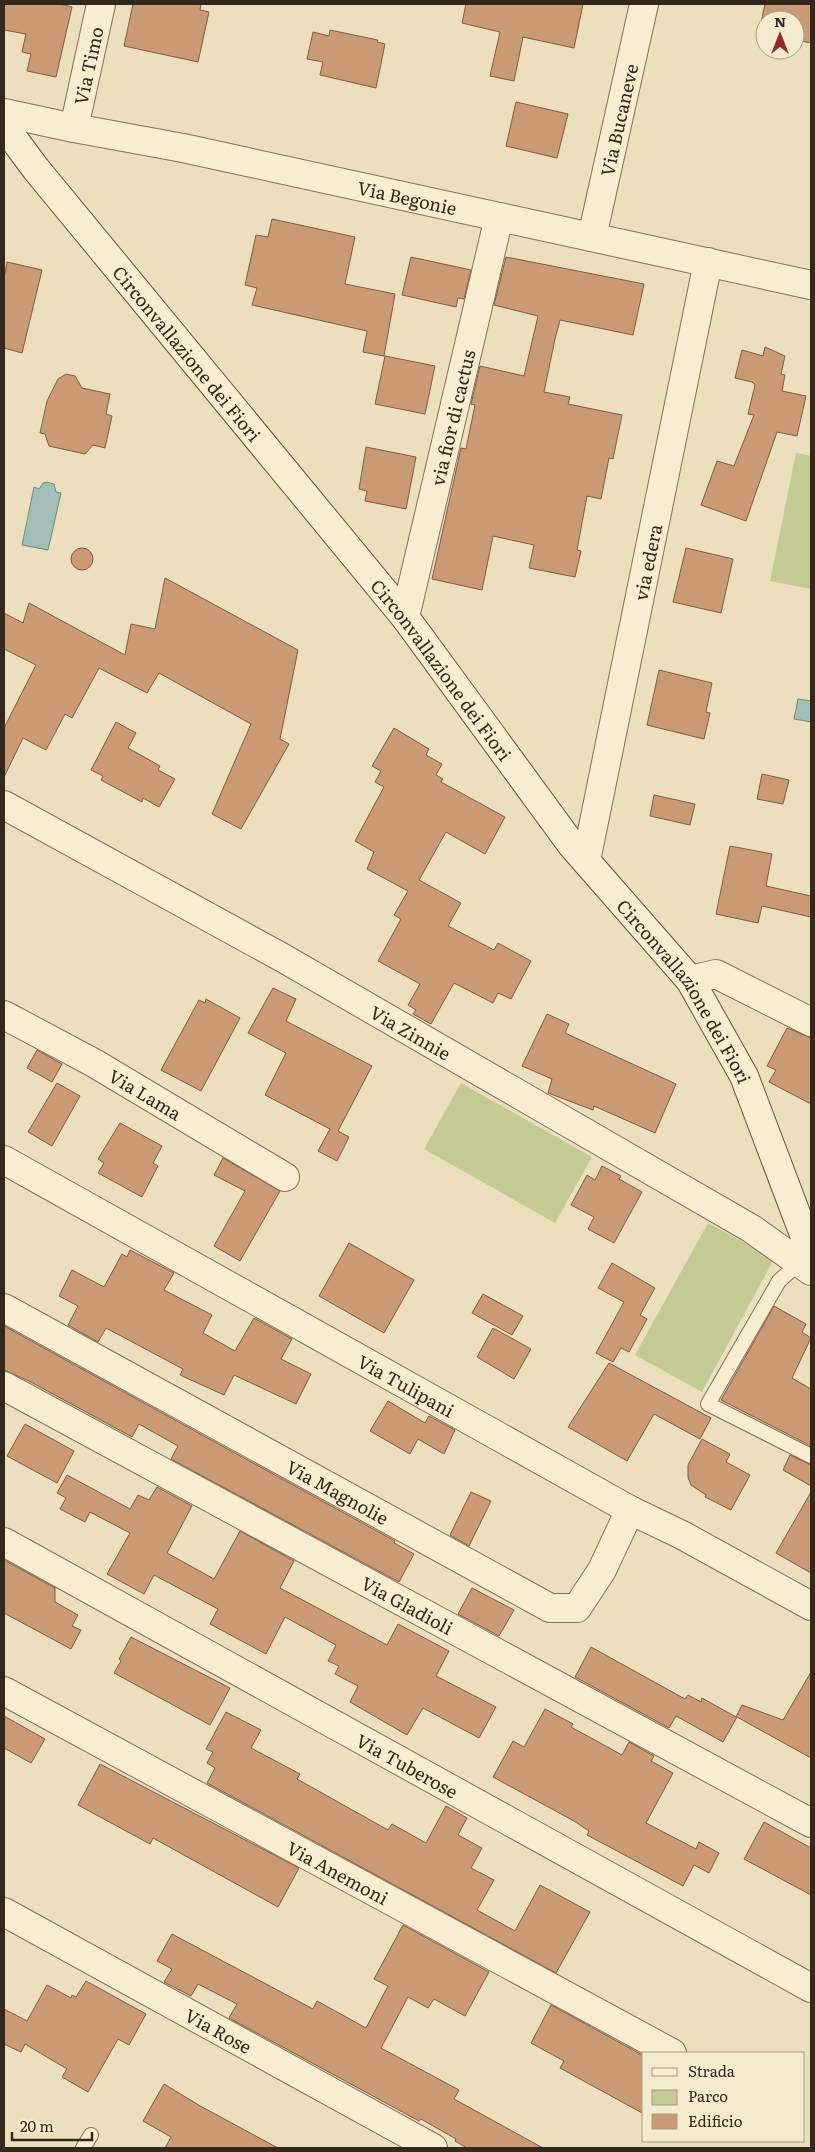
<svg xmlns="http://www.w3.org/2000/svg" width="815" height="2152" font-family="Literata,serif">
<rect width="100%" height="100%" fill="#ecdfbe"/>
<g fill="#c3ca93">
<polygon points="796,453 811,456 811,589 770,581"/>
<polygon points="461,1083 592,1157 555,1223 424,1149"/>
<polygon points="708,1223 774,1259 702,1392 635,1355"/>
</g>
<g fill="#a2beb6" stroke="#6a8b83">
<polygon points="47,482 54,484 56,492 61,493 48,550 22,545 34,487 39,489 43,483"/>
<polygon points="798,699 811,701 811,722 794,719"/>
</g>
<g fill="#ca9a75" stroke="#835a3e">
<polygon points="4,4 60,4 72,7 56,77 27,71 31,54 22,52 26,34 4,30"/>
<polygon points="133,4 201,4 200,10 209,12 198,62 124,46"/>
<polygon points="466,4 583,4 574,48 523,37 514,81 490,76 500,32 462,23"/>
<polygon points="765,4 811,4 811,43 795,40 795,20 765,20 765,34 759,32"/>
<polygon points="330,30 378,40 377,42 385,44 376,88 320,75 323,62 307,59 313,32 329,36"/>
<polygon points="516,102 568,114 557,158 506,146"/>
<polygon points="272,219 355,237 345,284 395,294 384,356 363,352 367,331 252,305 257,288 245,285 256,235 268,237"/>
<polygon points="411,257 471,270 464,299 458,298 456,307 402,295"/>
<polygon points="506,257 644,284 633,335 560,320 555,339 544,392 570,397 568,404 622,415 613,459 609,458 601,499 587,496 577,550 581,551 575,577 529,568 534,545 493,536 482,590 432,579 461,448 466,449 475,405 471,404 480,366 524,376 538,316 494,305"/>
<polygon points="7,262 42,270 22,353 4,348 4,279"/>
<polygon points="765,347 785,356 781,374 785,375 782,391 806,396 797,436 777,432 746,521 701,505 717,461 734,466 754,415 748,414 755,385 752,382 735,378 742,350 763,356"/>
<polygon points="385,356 435,366 425,414 375,404"/>
<polygon points="66,374 75,376 82,388 110,394 106,414 112,416 105,448 93,445 85,454 49,446 45,434 40,433 47,401 58,379"/>
<polygon points="366,447 416,457 406,509 365,501 367,491 359,489"/>
<circle cx="82" cy="559" r="11"/>
<polygon points="686,548 733,559 721,613 673,602"/>
<polygon points="165,578 298,650 280,739 289,744 241,829 212,814 251,724 159,673 147,693 99,668 72,718 65,714 46,750 23,738 4,777 4,728 36,665 4,649 4,613 23,623 29,603 125,655 131,624 155,629"/>
<polygon points="659,670 712,683 706,712 710,713 704,739 647,725"/>
<polygon points="116,722 136,733 128,748 160,766 158,770 175,779 159,807 143,798 142,802 101,780 103,776 91,770"/>
<polygon points="394,728 429,749 426,755 442,764 436,775 443,779 441,782 505,817 485,854 446,832 419,880 461,903 448,926 494,950 498,943 531,961 511,999 498,993 493,1003 454,983 431,1024 413,1014 416,1010 408,1005 420,984 378,961 401,919 394,915 408,891 367,869 374,852 355,841 384,787 375,782 381,771 372,766"/>
<polygon points="762,774 789,780 783,804 757,799"/>
<polygon points="654,795 695,804 690,825 650,816"/>
<polygon points="730,846 772,854 766,886 811,896 811,917 762,906 758,923 716,914"/>
<polygon points="273,988 296,999 286,1021 372,1066 338,1131 349,1137 337,1161 318,1151 330,1129 265,1095 286,1053 248,1033"/>
<polygon points="206,999 240,1018 201,1091 161,1070 199,1000 205,1003"/>
<polygon points="547,1014 569,1024 565,1033 676,1084 655,1133 594,1106 593,1110 548,1093 552,1079 522,1066"/>
<polygon points="787,1028 811,1038 811,1104 769,1082 776,1070 767,1066"/>
<polygon points="37,1050 62,1064 52,1082 27,1068"/>
<polygon points="57,1083 80,1096 52,1146 28,1132"/>
<polygon points="120,1123 162,1146 153,1163 158,1166 142,1197 98,1173 104,1163 98,1159"/>
<polygon points="223,1158 280,1191 240,1261 214,1246 245,1191 214,1175"/>
<polygon points="602,1166 621,1176 619,1179 642,1192 614,1243 588,1229 594,1217 571,1205 587,1175 595,1180"/>
<polygon points="349,1243 414,1280 384,1333 319,1296"/>
<polygon points="130,1250 174,1273 164,1290 212,1315 203,1333 235,1351 254,1318 292,1339 281,1359 311,1374 296,1404 234,1375 224,1395 180,1375 183,1369 106,1328 98,1342 68,1325 78,1306 59,1296 72,1270 104,1287 122,1254 127,1257"/>
<polygon points="612,1263 655,1288 640,1315 647,1319 629,1352 621,1348 613,1362 596,1353 624,1302 598,1288"/>
<polygon points="483,1294 523,1316 512,1335 472,1313"/>
<polygon points="774,1306 806,1324 802,1332 811,1338 792,1378 811,1389 811,1446 721,1400"/>
<polygon points="4,1326 395,1541 394,1543 414,1554 399,1582 171,1459 178,1446 139,1424 132,1437 29,1381 4,1370"/>
<polygon points="493,1328 531,1349 514,1379 477,1357"/>
<polygon points="609,1363 711,1418 700,1439 654,1414 627,1461 568,1427"/>
<polygon points="388,1401 425,1423 429,1416 455,1430 444,1454 418,1439 410,1454 370,1431"/>
<polygon points="25,1424 74,1451 57,1483 7,1456"/>
<polygon points="702,1439 730,1454 726,1462 750,1475 731,1510 705,1497 706,1495 691,1485 688,1477 688,1465"/>
<polygon points="790,1455 811,1465 811,1486 783,1470"/>
<polygon points="67,1475 130,1509 138,1495 149,1500 157,1487 192,1506 167,1553 214,1579 240,1531 294,1561 280,1588 387,1645 398,1624 449,1651 436,1676 496,1707 479,1738 423,1708 407,1735 350,1702 358,1686 335,1674 339,1666 328,1661 336,1645 285,1617 266,1654 210,1624 218,1609 154,1575 144,1594 107,1574 130,1533 90,1512 85,1522 60,1509 66,1498 57,1493"/>
<polygon points="471,1492 491,1501 469,1546 450,1535"/>
<polygon points="811,1492 811,1573 776,1553"/>
<polygon points="4,1560 55,1588 55,1602 78,1615 72,1626 81,1630 71,1649 4,1613"/>
<polygon points="472,1588 514,1610 499,1636 458,1614"/>
<polygon points="131,1637 230,1688 210,1725 114,1673 121,1661 119,1659"/>
<polygon points="591,1647 685,1699 688,1695 701,1702 702,1698 736,1717 742,1705 783,1720 811,1672 811,1758 737,1717 723,1742 676,1716 669,1728 575,1677"/>
<polygon points="545,1709 573,1724 571,1727 622,1755 629,1742 654,1756 651,1761 673,1773 646,1823 696,1849 699,1842 719,1853 709,1873 694,1865 683,1886 587,1835 589,1831 574,1821 493,1777 513,1741 524,1747"/>
<polygon points="226,1712 261,1730 251,1748 300,1774 297,1779 388,1830 392,1824 426,1843 446,1806 467,1818 458,1835 482,1848 471,1868 494,1880 477,1910 515,1931 540,1885 590,1912 556,1973 207,1783 215,1768 207,1763 213,1752 206,1749"/>
<polygon points="4,1716 45,1739 31,1763 4,1748"/>
<polygon points="100,1764 299,1868 278,1907 153,1838 150,1844 78,1805"/>
<polygon points="764,1822 811,1848 811,1895 744,1859"/>
<polygon points="403,1925 489,1972 465,2016 434,1999 428,2008 408,1997 381,2048 459,2090 454,2099 543,2148 467,2148 455,2141 456,2139 421,2119 419,2121 229,2018 237,2004 198,1984 191,1996 164,1982 172,1969 157,1961 172,1934 313,2009 317,2001 366,2028 388,1986 374,1979"/>
<polygon points="86,1981 146,2014 129,2045 118,2039 88,2092 62,2077 67,2069 25,2044 21,2052 4,2044 4,2009 27,2021 47,1985 71,1998 72,1995 76,1997"/>
<polygon points="551,2005 644,2056 644,2114 560,2068 564,2061 531,2043"/>
<polygon points="164,2084 202,2107 278,2148 165,2148 171,2137 143,2121"/>
</g>
<g fill="none" stroke-linecap="round" stroke-linejoin="round">
<defs>
<g id="lane">
<polyline points="799,1263 779,1281 708,1404 811,1456"/>
<polyline points="83,2148 91,2135"/>
</g>
<g id="street">
<path id="s1" d="M4,113L74,128L183,148L811,285"/>
<path id="s2" d="M74,128L101,4"/>
<path id="s3" d="M592,237L644,4"/>
<path id="s4" d="M405,617L499,217"/>
<path id="s5" d="M4,805L283,958L752,1229L811,1271"/>
<path id="s6" d="M586,861L708,262"/>
<polyline points="690,980 716,974 811,1022"/>
<path id="s7" d="M4,1015L94,1063L285,1177"/>
<path id="s8" d="M4,1160L630,1510L682,1535L811,1606"/>
<path id="s9" d="M4,1308L550,1608H577L602,1570L630,1510"/>
<path id="s10" d="M4,1386L811,1823"/>
<path id="s11" d="M4,1542L811,1988"/>
<path id="s12" d="M4,1691L672,2053"/>
<path id="s13" d="M4,1912L433,2148"/>
</g>
<g id="secondary">
<path id="s14" d="M4,126L36,169L405,617L571,844L690,980L744,1076L811,1253"/>
</g>
</defs>
<use href="#lane" stroke="#847058" stroke-width="16"/>
<use href="#street" stroke="#847058" stroke-width="30"/>
<use href="#secondary" stroke="#66513b" stroke-width="30"/>
<use href="#lane" stroke="#f8edd1" stroke-width="14"/>
<use href="#street" stroke="#f8edd1" stroke-width="28"/>
<use href="#secondary" stroke="#f8edd1" stroke-width="28"/>
</g>
<g text-anchor="middle" dominant-baseline="central" stroke-width="5" stroke-linejoin="round" paint-order="stroke">
<g font-size="18" fill="#34281c" stroke="#f4eace">
<text stroke="none"><textPath href="#s2" startOffset="64">Via Timo</textPath></text>
<text stroke="none"><textPath href="#s3" startOffset="120">Via Bucaneve</textPath></text>
<text stroke="none"><textPath href="#s1" startOffset="412">Via Begonie</textPath></text>
<text stroke="none"><textPath href="#s14" startOffset="292">Circonvallazione dei Fiori</textPath></text>
<text stroke="none"><textPath href="#s4" startOffset="205">via fior di cactus</textPath></text>
<text stroke="none"><textPath href="#s6" startOffset="305">via edera</textPath></text>
<text stroke="none"><textPath href="#s14" startOffset="698">Circonvallazione dei Fiori</textPath></text>
<text stroke="none"><textPath href="#s14" startOffset="1102">Circonvallazione dei Fiori</textPath></text>
<text stroke="none"><textPath href="#s5" startOffset="466">Via Zinnie</textPath></text>
<text stroke="none"><textPath href="#s7" startOffset="162">Via Lama</textPath></text>
<text stroke="none"><textPath href="#s8" startOffset="461">Via Tulipani</textPath></text>
<text stroke="none"><textPath href="#s9" startOffset="381">Via Magnolie</textPath></text>
<text stroke="none"><textPath href="#s10" startOffset="459">Via Gladioli</textPath></text>
<text stroke="none"><textPath href="#s11" startOffset="461">Via Tuberose</textPath></text>
<text stroke="none"><textPath href="#s12" startOffset="380">Via Anemoni</textPath></text>
<text stroke="none"><textPath href="#s13" startOffset="245">Via Rose</textPath></text>
</g>
</g>
<rect width="815" height="2152" fill="none" stroke="#34281c" stroke-width="10"/>
<rect x="642" y="2052" width="162" height="90" fill="#f4eace" stroke="#a79c87"/>
<rect x="652" y="2068" width="25" height="8" fill="#f8edd1" stroke="#a79c87"/>
<text x="688" y="2077" font-size="15" fill="#34281c">Strada</text>
<rect x="652" y="2090" width="25" height="15" fill="#c3ca93" stroke="#a79c87"/>
<text x="688" y="2102" font-size="15" fill="#34281c">Parco</text>
<rect x="652" y="2114" width="25" height="15" fill="#ca9a75" stroke="#a79c87"/>
<text x="688" y="2127" font-size="15" fill="#34281c">Edificio</text>
<g transform="translate(780 35)"><circle r="24" fill="#f4eace" stroke="#a79c87"/>
<path d="M0-4L9 19L0 12L-9 19Z" fill="#922a29"/>
<text y="-8" font-size="14" font-weight="bold" text-anchor="middle" fill="#34281c">N</text>
</g>
<path d="M12 2132v8h80v-8" fill="none" stroke="#34281c" stroke-width="2.5"/>
<text x="20" y="2132" font-size="15" fill="#34281c" stroke="#f4eace" stroke-width="4" paint-order="stroke">20 m</text>
</svg>
